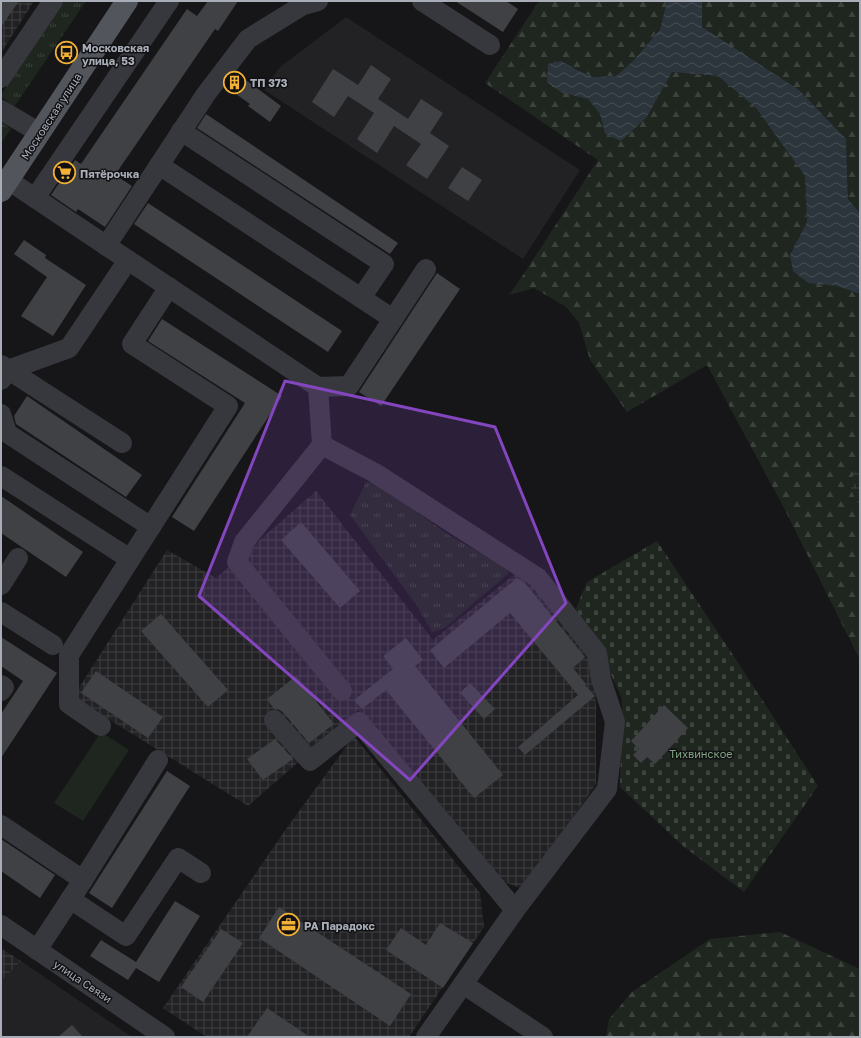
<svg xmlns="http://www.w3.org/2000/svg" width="861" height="1038" font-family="'Golos Text',sans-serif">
<defs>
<pattern id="industrial-grid" width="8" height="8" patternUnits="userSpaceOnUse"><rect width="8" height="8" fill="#222225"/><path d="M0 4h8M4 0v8" fill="none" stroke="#3f3f43"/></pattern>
<pattern id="grass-tufts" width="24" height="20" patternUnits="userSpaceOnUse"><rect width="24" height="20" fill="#1e261f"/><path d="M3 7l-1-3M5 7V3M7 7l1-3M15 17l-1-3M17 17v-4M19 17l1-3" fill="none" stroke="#3c433d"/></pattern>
<pattern id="forest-firs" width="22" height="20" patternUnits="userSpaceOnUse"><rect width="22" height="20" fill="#1e261f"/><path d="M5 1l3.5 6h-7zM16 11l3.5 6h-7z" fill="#3c433d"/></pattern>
<pattern id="wetland-marsh" width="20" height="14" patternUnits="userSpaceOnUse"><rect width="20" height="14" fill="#1e261f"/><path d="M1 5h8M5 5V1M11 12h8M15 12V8" fill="none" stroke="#3c433d"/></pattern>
<pattern id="cemetery-stones" width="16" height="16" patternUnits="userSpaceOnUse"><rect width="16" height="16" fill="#1e261f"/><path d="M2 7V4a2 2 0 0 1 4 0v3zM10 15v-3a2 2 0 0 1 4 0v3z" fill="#3c433d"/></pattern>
<pattern id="water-waves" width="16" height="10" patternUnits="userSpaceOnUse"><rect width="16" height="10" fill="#2c353c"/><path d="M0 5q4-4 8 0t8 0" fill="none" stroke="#485056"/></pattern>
</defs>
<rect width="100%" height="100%" fill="#161618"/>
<g fill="#222225">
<polygon points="346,17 580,170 523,259 264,90 279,68"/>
<polygon points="21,961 132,1037 1,1037 1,981"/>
</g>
<g fill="url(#industrial-grid)">
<polygon points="1,1 34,1 1,53"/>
<polygon points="316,491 433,640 521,569 592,661 596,704 596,784 523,889 498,880 358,710 248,806 73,697 167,550 216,578"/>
<polygon points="354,736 480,893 484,927 464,957 457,966 409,1037 207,1037 163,1008 286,829"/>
<polygon points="1,948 21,961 1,981"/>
</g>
<g fill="url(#grass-tufts)">
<polygon points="64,1 86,1 14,107 1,96 1,95"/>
<polygon points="1,122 11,129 1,143"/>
<polygon points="366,482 375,482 447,534 505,567 509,573 445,628 432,632 417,606 350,515"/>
</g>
<g fill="url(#forest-firs)">
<polygon points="539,1 667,1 660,28 633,61 616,76 594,77 577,70 561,61 562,93 588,99 600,114 605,134 647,117 672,72 718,76 756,108 805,176 807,222 790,255 808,283 837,286 860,294 860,460 849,486 860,507 860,660 782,504 707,365 627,412 590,360 579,323 566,307 534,288 509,295 525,272 598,160 485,83"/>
<polygon points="702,1 860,1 860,213 848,199 846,139 702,27"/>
<polygon points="780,932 860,969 860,1037 606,1037 609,1019 632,992 710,939"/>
</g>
<polygon fill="url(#wetland-marsh)" points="860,460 860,507 849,486"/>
<polygon fill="url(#cemetery-stones)" points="657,541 737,661 818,786 744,892 683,846 620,787 622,699 590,628 575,611 587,582"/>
<polygon fill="#1e261f" points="101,732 129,750 83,821 54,803"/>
<polygon fill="url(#water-waves)" points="667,1 702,1 702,27 799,90 846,139 848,199 860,213 860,294 837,286 808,283 793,271 790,255 807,222 805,176 756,108 718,76 672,72 647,117 621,141 605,134 600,114 588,99 562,93 547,82 548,64 561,61 577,70 594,77 616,76 633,61 660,29"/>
<g fill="#404145">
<polygon points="1,1 19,1 1,27"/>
<polygon points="208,1 238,1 218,31 215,29 115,175 132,186 105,227 78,209 76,212 51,195 75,160 81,164 187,9 197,16"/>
<polygon points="455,1 506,1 518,9 503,32"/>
<polygon points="371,65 391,79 378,99 408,119 421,99 443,113 430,133 449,146 427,179 406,165 421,144 394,126 377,153 357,139 374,113 348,96 334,117 312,102 333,69 358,85"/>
<polygon points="237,73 244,77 243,78 281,106 270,122 248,106 250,104 226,87"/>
<polygon points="206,114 398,243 390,254 197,128"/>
<polygon points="462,167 482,180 468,201 448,188"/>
<polygon points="148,203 342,331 328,352 134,224"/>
<polygon points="24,240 46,255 45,258 86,285 53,336 21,316 47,277 14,254"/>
<polygon points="437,273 460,289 381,406 359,392"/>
<polygon points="162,319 282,396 194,531 172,517 245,403 148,341"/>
<polygon points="27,396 142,475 126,497 16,424 14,416"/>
<polygon points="1,496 83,552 66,577 1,533"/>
<polygon points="301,522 360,591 340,608 281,540"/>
<polygon points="517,578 525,583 585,657 573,668 586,684 585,685 595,696 525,755 518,747 578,695 510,613 444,668 430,650"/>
<polygon points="161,614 228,690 208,707 141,631"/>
<polygon points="1,637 57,673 1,758 1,714 23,681 1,666"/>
<polygon points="406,638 423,660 415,666 503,775 474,798 386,690 362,709 354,700 393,669 383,656"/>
<polygon points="96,671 163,717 148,738 81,693"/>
<polygon points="296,676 334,724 309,743 283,712 278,709 274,709 267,699"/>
<polygon points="470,683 495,709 484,719 460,693"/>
<polygon points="664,705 688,728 655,764 647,757 641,763 633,755 639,749 631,741"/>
<polygon points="275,739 293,759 263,780 247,759"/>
<polygon points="167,771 190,786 112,908 89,893"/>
<polygon points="1,839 55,875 40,898 1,871"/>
<polygon points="175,901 200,916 159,982 136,968 128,980 90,956 101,940 136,962"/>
<polygon points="279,907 411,994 390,1026 259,938"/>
<polygon points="440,923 473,943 443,988 386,950 401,928 426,945"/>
<polygon points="221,929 243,943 203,1002 181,987"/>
<polygon points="267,1008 310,1037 247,1037"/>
<polygon points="72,1025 83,1037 58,1037"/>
</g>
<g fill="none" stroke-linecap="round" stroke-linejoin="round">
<g stroke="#37383d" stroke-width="20">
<polyline points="422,1 490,45"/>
<polyline points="1,78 53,1"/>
<polyline points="1,110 40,133"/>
<polyline points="181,131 384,264 361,298"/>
<polyline points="159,165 393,319"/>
<polyline points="8,180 318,387 349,386 426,269"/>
<polyline points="35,198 169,1"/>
<polyline points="106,246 206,94 248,39 303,5 318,1"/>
<polyline points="1,365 122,443"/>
<polyline points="1,380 8,370 69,348 128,260"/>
<polyline points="318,387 322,445 375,473 538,578 597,653 601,679 615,722 607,789 515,910 426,1037"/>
<polyline points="1,414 7,433 151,527"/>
<polyline points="322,445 244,542 237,562 342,691"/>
<polyline points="1,476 130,559"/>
<polyline points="1,585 18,558"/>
<polyline points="1,612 53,645"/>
<polyline points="1,685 4,687 1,691"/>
<polyline points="274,720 310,761 359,722 515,910"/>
<polyline points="101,726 69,704 69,655 228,406 132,344 169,287"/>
<polyline points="1,825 83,880"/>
<polyline points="70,899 126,936 178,858 201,873"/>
<polyline points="1,925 165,1037"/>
<polyline points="37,950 83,880 158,760"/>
<polyline points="463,984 543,1037"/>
</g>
<polyline stroke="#53555c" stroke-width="22" points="1,191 127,1"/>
</g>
<path fill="#8446be" fill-opacity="0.2" stroke="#8446be" stroke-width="3" stroke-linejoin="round" d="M285,381L495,427L566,603L410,780L199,596Z"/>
<defs>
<symbol id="bus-ring" viewBox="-11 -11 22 22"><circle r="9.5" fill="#111113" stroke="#f2b134" stroke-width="1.5"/><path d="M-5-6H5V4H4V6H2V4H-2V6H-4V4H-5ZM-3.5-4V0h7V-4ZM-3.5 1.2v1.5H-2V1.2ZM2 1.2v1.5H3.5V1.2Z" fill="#f2b134"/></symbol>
<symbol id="building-ring" viewBox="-11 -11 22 22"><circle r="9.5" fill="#111113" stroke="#f2b134" stroke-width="1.5"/><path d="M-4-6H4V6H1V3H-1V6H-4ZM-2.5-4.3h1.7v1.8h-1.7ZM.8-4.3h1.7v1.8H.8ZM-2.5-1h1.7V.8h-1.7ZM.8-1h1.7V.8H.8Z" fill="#f2b134"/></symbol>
<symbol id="supermarket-ring" viewBox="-11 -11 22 22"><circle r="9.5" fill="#111113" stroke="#f2b134" stroke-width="1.5"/><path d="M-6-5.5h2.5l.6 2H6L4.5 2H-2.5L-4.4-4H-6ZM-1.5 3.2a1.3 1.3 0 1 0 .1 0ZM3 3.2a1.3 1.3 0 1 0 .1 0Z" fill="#f2b134"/></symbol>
<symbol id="office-ring" viewBox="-11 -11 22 22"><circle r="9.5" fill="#111113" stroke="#f2b134" stroke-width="1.5"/><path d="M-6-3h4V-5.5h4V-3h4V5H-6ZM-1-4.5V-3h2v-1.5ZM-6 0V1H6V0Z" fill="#f2b134"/></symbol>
</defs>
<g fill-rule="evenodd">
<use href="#bus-ring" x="54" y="40" width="25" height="25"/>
<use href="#building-ring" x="222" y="70" width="25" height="25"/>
<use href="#supermarket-ring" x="52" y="160" width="25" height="25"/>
<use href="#office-ring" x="276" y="912" width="25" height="25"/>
</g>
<g text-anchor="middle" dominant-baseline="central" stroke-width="3" stroke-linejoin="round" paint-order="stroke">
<g font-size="11" font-weight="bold" fill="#a8adb8" stroke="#111113" text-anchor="start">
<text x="82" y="47">Московская<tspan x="82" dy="13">улица, 53</tspan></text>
<text x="250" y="82">ТП 373</text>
<text x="80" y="173">Пятёрочка</text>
<text x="304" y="925">РА Парадокс</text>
</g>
<g font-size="11" fill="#a8adb8" stroke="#111113">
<text transform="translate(51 116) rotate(-57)">Московская улица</text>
<text transform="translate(83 981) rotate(34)">улица Связи</text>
</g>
<g font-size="11" fill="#7fa381" stroke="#111113">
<text x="701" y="753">Тихвинское</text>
</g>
</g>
<rect width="861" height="1038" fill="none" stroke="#a8adb8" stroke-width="4"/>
</svg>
